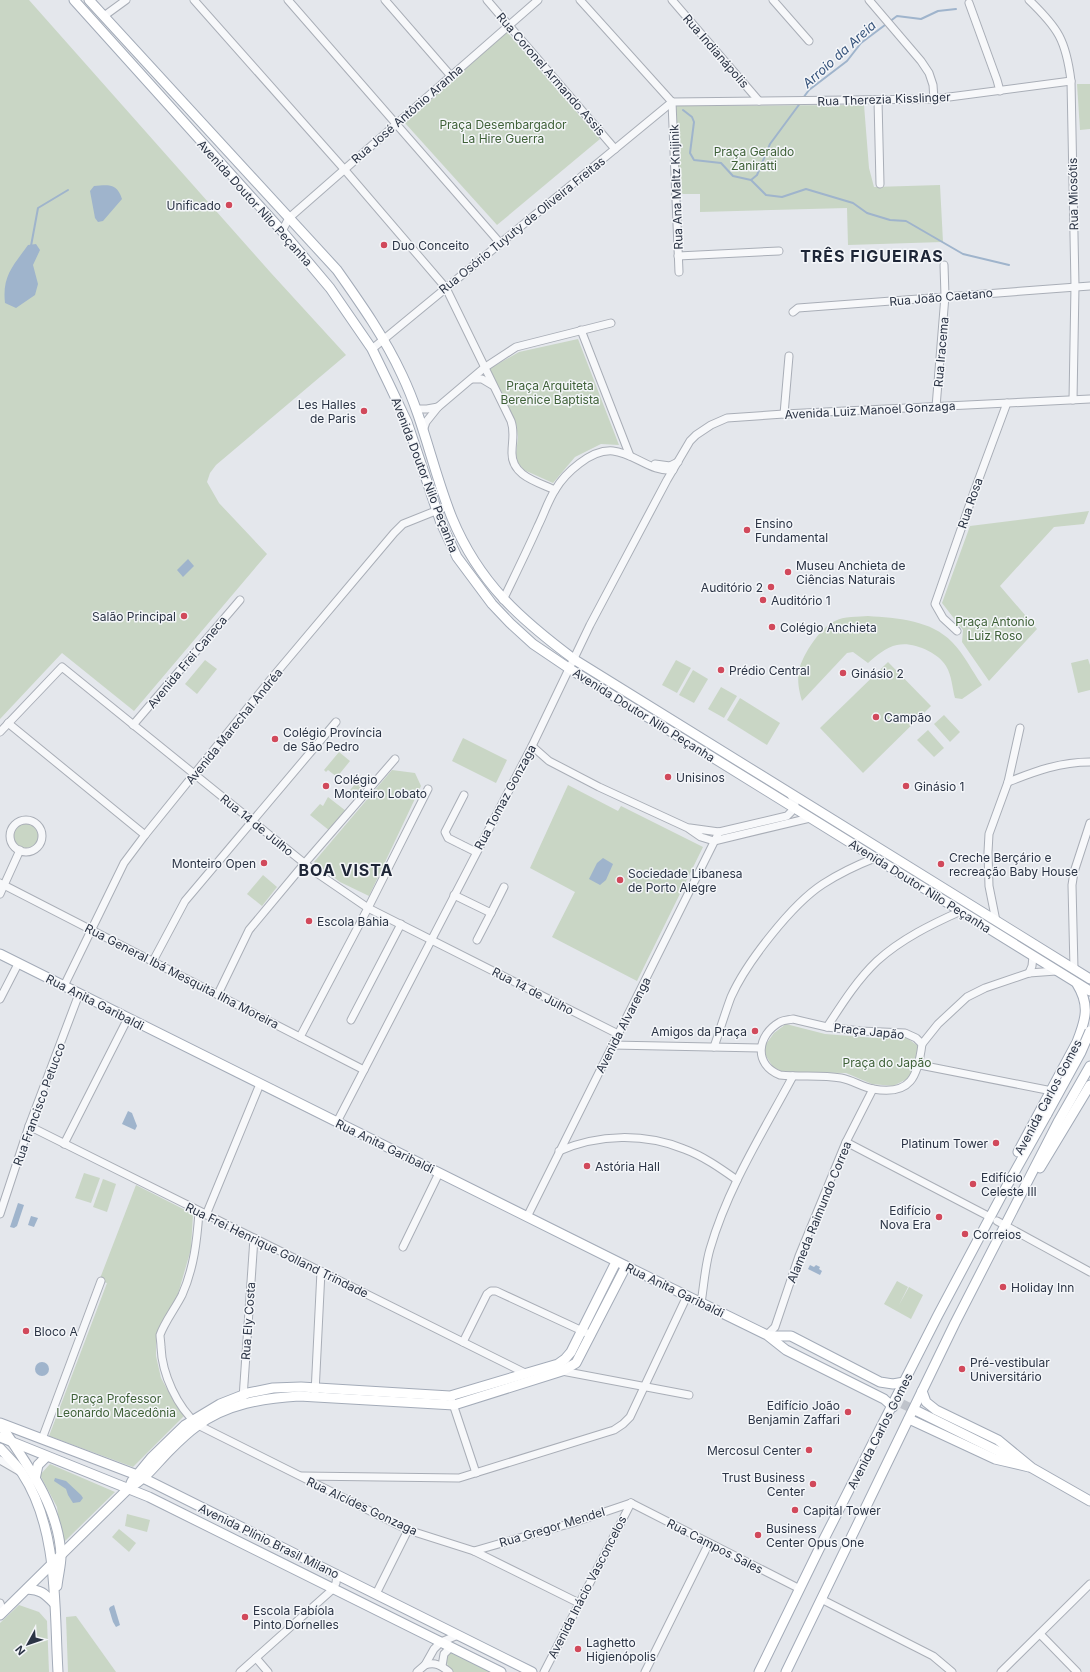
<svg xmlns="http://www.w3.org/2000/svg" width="1090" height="1672" font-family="Inter,sans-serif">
<rect width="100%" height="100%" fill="#e4e7ec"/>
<g fill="#c9d6c5">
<polygon points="0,0 29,0 271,273 346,355 216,465 210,473 207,482 219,503 267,554 134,711 62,653 0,719"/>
<polygon points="507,32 600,139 497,225 405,123"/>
<polygon points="1077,84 1090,84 1090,129 1080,130"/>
<polygon points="864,105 869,168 874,187 940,185 943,242 848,245 847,208 700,212 700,194 680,194 675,106"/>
<polygon points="578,339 619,445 601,444 575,457 553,483 524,470 518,463 516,454 518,437 516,423 489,369 519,352"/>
<polygon points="1089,511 1084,524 1054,527 1000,586 1037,629 989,681 962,642 963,630 942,603 970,526"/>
<path d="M868,616C897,618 931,620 952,642C964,654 972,671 982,685L962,699L955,698C952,687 952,676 946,666C938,652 912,641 897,645C886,647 876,656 868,663L853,652L847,653L802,701C799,691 797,681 799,670C803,654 820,628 835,621C843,616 859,617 868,616Z"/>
<polygon points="1088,659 1090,665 1090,690 1078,693 1071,663"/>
<polygon points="205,660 217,669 197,694 185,684"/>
<polygon points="676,660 691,668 677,693 662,685"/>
<polygon points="888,662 931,706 863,773 820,728"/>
<polygon points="693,670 708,679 694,703 679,695"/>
<polygon points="721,687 737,696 724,718 708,709"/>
<polygon points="740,698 780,723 767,745 727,720"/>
<polygon points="944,715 960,732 950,742 934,724"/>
<polygon points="928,730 944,748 934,757 917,740"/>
<polygon points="463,738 507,760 496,783 452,761"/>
<polygon points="339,752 350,761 337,777 328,770 326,772 324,770"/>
<polygon points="392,770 415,773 421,786 369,896 340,882 314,862"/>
<polygon points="361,777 370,785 357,798 350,790"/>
<polygon points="568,785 618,811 621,806 703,847 637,981 552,937 575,892 530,868"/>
<polygon points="328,797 346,811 330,831 310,815 320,804 323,806"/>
<circle cx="26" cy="836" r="12"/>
<polygon points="263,875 277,887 262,906 247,894"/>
<polygon points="786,1024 825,1034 875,1038 907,1038 918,1046 917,1064 909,1078 893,1086 872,1084 846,1073 783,1072 773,1067 766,1056 764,1047 774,1033"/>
<polygon points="84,1173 100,1178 91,1203 75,1198"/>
<polygon points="103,1179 116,1184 107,1212 93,1207"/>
<polygon points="136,1185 193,1214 191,1249 178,1294 156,1334 156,1356 161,1378 173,1400 184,1416 133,1467 49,1436 107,1283 99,1281"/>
<polygon points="897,1281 908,1287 899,1305 909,1287 923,1295 911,1319 884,1304"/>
<polygon points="50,1464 115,1492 62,1544 57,1507 40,1475"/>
<polygon points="127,1514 150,1520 147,1532 125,1526"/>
<polygon points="119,1529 136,1543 129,1552 112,1537"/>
<polygon points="19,1605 39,1612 47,1621 49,1672 0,1672 0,1623"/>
<polygon points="76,1616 116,1672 68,1672 66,1617"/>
<polygon points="451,1652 458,1652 494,1672 453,1672 448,1667 446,1658"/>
</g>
<g fill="#9fb4cc">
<path d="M94,186C108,185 117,183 122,199L103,221L98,222L95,218L90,191Z"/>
<path d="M36,244L40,250L33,265L38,284L35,295L16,308L5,303C2,276 13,266 28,245Z"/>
<polygon points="188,559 194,566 183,577 177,570"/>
<polygon points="603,858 613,864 606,880 600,885 589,879 597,863"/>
<polygon points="128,1111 132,1113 137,1126 135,1130 122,1124"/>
<polygon points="18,1203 24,1205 17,1226 14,1228 10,1227"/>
<polygon points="31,1216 38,1218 34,1227 28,1225"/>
<polygon points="810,1265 814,1267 816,1265 820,1267 819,1269 822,1271 820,1275 808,1269"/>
<circle cx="42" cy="1369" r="7"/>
<polygon points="55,1478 66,1481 81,1495 83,1498 80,1502 73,1503 68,1495 66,1489 54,1481"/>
<polygon points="114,1605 120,1625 116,1627 113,1622 109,1609 110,1607"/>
</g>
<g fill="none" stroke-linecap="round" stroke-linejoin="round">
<g stroke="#9fb4cc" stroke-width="2">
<polyline points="803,98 809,90 847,61 861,43 897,16 921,19 938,11 956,9"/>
<polyline points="683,110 692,117 694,122 690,153 694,160 721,163 733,176 751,180 757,175 770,144 801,102"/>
<polyline points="751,180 766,195 782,197 806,189 853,203 867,213 890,220 906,221 963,254 1009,265"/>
<polyline points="31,246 38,208 68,190"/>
</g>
<polyline stroke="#bfc3cb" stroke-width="9" stroke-dasharray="9 4.5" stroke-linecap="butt" points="890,1398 917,1411"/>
<defs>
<g id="minor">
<path d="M194,0L344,169L446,288L511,421C515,432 512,441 512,452C511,476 538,482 555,490"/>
<polyline points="288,0 500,243"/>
<polyline points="385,0 451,76"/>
<polyline points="487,0 615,149"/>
<polyline points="580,0 672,102"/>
<polyline points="672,0 759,101"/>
<polyline points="773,0 809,41"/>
<polyline points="869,0 921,61 929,73 933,85 934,99"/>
<path d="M1029,0C1058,28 1066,40 1071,81L1075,286L1073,400"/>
<polyline points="969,3 997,80 1000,91"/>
<polyline points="104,16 126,0"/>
<polyline points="878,100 880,184"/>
<polyline points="672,102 934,99 1071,81"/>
<polyline points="672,102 679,272"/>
<polyline points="282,231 289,218 538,0"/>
<polyline points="678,256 779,251"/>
<polyline points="793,312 798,308 1090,286"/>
<polyline points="581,330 630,456"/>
<polyline points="372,349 672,102"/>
<polyline points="472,379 482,379 492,385"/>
<polyline points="936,407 945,296 944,265"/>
<polyline points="416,409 427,409 438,407"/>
<polyline points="784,414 789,356"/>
<polyline points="423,431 426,422 438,407 484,368 516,347 611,323"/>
<polyline points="655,464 670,466 678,462"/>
<path d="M503,600C515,575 527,551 538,526C544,514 548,501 555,490C565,473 591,449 613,451C634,453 652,473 673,470"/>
<polyline points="957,631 943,618 935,604 974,492 1007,403"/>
<polyline points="8,723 145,835"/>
<polyline points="133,725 240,600"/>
<polyline points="0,732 62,667 314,871 368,908 618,1034"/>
<polyline points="532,746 549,761 599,787 688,828 701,837 714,841 810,818"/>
<path d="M1008,782C1036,771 1060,762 1090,762"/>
<circle cx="26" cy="836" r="16"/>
<polyline points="690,828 719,832 787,816 791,812 795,804 790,793"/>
<polyline points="462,845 448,838 445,832 464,795"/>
<polyline points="464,846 476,852"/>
<polyline points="0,883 364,1070"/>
<polyline points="0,894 20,850"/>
<polyline points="454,895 491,913 504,887"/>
<polyline points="996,921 989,886 988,852 989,834 1008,782 1020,728"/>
<polyline points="477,940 491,913"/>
<polyline points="153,961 185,901 336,722"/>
<polyline points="1074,969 1072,885 1074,872 1090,823"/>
<polyline points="1029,973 1032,966 1033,956"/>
<polyline points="64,986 124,863 145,835 271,679 394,533 403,524 448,506"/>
<polyline points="218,994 249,930 304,864 395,759"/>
<polyline points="0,999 18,964"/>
<path d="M793,1019L827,1027L860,1031L905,1033L916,1038L922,1044C918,1076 911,1096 873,1089C862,1087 852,1080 841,1078C821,1075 801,1077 780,1075C753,1064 757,1035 780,1022C784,1020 789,1020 793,1019Z"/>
<polyline points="351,1020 401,924"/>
<path d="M827,1027C842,1004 857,980 877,961C901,939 932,924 961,911"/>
<polyline points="300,1037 368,908 428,789"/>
<polyline points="922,1044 938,1024 967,997 985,988 1029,973 1056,971"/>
<polyline points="612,1045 760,1048"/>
<path d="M714,1047C720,1030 725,1013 731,997C746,963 792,904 823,884C840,873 857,865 875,858"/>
<polyline points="920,1065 1052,1091"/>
<polyline points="337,1122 532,746 590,625 667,480 690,441 696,435 711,425 727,418 784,414 1090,399"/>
<polyline points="29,1126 525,1373"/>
<polyline points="846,1142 990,1217"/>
<polyline points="64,1144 128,1018"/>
<path d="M559,1151C599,1134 644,1133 684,1149C703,1156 720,1168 737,1180"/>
<path d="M199,1212C197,1240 194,1268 182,1295C176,1307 164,1323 160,1335C160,1338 161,1343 161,1347C162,1374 177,1407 198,1425L408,1530L474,1551L579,1603"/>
<polyline points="0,1214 29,1126 79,994"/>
<polyline points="206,1215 260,1084"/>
<polyline points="527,1217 719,832"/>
<polyline points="997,1221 1090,1272"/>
<polyline points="403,1247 439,1173"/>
<path d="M701,1303C704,1285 705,1266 710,1249C728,1187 763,1132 793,1076"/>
<polyline points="767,1335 775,1327 799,1256 846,1142 873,1089"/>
<polyline points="463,1342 487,1294 491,1291 496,1291 591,1335"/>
<polyline points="562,1371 689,1395"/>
<polyline points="315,1393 321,1271"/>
<polyline points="243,1398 254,1238"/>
<polyline points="452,1401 476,1473"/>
<polyline points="42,1439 101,1281"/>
<polyline points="0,1460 19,1471"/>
<polyline points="302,1476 459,1478 614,1430 623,1424 630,1417 687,1296"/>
<polyline points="631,1503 800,1589"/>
<polyline points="474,1551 572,1523 631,1503"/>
<polyline points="376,1594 408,1530"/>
<polyline points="821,1599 933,1656 952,1672"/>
<polyline points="0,1603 3,1612"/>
<polyline points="1040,1634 1077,1672"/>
<polyline points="256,1658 268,1672"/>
<path d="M425,1665C435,1662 441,1665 449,1672"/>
<polyline points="442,1666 444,1654 451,1647"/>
<polyline points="240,1672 333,1589 336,1583 337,1574"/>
<polyline points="417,1672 425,1665 434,1649 441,1642 458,1635"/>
<polyline points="544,1672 631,1503"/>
<polyline points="645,1672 709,1543"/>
<polyline points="1001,1672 1090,1584"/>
</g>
<g id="major">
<polyline points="74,0 282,231 330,288 372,349 389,384 407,422 441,523 457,557 492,604 510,623 533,644 570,669 1090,991"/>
<path d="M89,0L337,270C361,304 385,338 402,375C424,421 433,471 452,518C479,583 520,619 575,660L1090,979"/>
<polyline points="0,954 626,1266 767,1335 786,1350 884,1399 893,1407"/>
<path d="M1018,1152L1077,1042C1086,1019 1090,1005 1077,984"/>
<polyline points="1040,1168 1090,1085"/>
<polyline points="770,1336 791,1336 880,1382 893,1384 904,1382"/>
<polyline points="922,1391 926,1402 936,1410 998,1440 1032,1468 1090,1501"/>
<polyline points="917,1411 1016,1460"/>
<polyline points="909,1419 995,1459 1029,1467"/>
<polyline points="0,1423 137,1475 532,1672"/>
<path d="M0,1424C26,1463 59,1506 61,1556C61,1565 58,1576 57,1586"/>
<polyline points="0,1437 149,1497 501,1672"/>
<path d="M0,1448C7,1456 16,1464 22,1473C59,1529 54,1607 58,1672"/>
<polyline points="35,1479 38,1465 46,1457"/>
<polyline points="129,1488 132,1481 151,1458 185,1425 220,1404 248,1393 273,1388 301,1387 450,1396 558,1364 565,1359 571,1352 616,1262"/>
<path d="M27,1589C41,1590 44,1593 54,1603"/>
<path d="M0,1615L129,1488C146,1479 156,1464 169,1451C178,1442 187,1433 197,1426C226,1404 264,1398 299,1396L454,1405L562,1371L576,1363L626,1266"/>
<polyline points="759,1672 823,1541 938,1315 1004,1191 1047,1114"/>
<polyline points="786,1672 955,1323 1058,1122 1090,1066"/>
</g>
</defs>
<use href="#minor" stroke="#a9aeb7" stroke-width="9"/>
<use href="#major" stroke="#a3abb8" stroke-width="11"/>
<use href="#minor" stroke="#f7f8fa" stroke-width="7"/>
<use href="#major" stroke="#fff" stroke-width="9"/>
<defs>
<polyline id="major-bridge" points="1047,1114 1081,1052 1090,1031"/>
</defs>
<use href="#major-bridge" stroke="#a3abb8" stroke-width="11" stroke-linecap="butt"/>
<use href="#major-bridge" stroke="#fff" stroke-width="9"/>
</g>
<g fill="#d1495b" stroke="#f4f6f9" stroke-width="1.5">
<circle cx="229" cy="205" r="4"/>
<circle cx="384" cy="245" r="4"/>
<circle cx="364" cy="411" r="4"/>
<circle cx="747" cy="530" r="4"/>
<circle cx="788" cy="572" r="4"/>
<circle cx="771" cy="587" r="4"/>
<circle cx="763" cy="600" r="4"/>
<circle cx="184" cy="616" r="4"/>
<circle cx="772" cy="627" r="4"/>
<circle cx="721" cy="670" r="4"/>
<circle cx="843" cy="673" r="4"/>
<circle cx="876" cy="717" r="4"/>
<circle cx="275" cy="739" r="4"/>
<circle cx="668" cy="777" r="4"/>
<circle cx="326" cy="786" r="4"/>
<circle cx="906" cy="786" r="4"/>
<circle cx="264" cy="863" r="4"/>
<circle cx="941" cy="864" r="4"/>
<circle cx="620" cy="880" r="4"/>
<circle cx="309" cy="921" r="4"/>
<circle cx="755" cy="1031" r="4"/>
<circle cx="996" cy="1143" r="4"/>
<circle cx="587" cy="1166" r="4"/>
<circle cx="973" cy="1184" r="4"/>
<circle cx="939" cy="1217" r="4"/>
<circle cx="965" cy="1234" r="4"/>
<circle cx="1003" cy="1287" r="4"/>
<circle cx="26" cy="1331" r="4"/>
<circle cx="962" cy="1369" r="4"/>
<circle cx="848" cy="1412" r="4"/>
<circle cx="809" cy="1450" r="4"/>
<circle cx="813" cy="1484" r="4"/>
<circle cx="795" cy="1510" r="4"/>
<circle cx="758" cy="1535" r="4"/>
<circle cx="245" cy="1617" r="4"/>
<circle cx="578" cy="1649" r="4"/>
</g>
<g text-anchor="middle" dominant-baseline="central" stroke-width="3" stroke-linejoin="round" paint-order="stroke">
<g font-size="12" fill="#2b3445" stroke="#f4f6f9">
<text transform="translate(716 51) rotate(49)">Rua Indianápolis</text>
<text transform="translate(551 74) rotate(49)">Rua Coronel Armando Assis</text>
<text transform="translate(884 99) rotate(-2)">Rua Therezia Kisslinger</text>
<text transform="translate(407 114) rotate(-41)">Rua José Antônio Aranha</text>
<text transform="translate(676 187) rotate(-92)">Rua Ana Maltz Knijinik</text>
<text transform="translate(1073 194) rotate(-91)">Rua Miosótis</text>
<text transform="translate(255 203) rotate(48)">Avenida Doutor Nilo Peçanha</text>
<text transform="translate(522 225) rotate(-39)">Rua Osório Tuyuty de Oliveira Freitas</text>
<text transform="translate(941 297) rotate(-5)">Rua João Caetano</text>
<text transform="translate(941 352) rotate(-85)">Rua Iracema</text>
<text transform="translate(870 410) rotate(-3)">Avenida Luiz Manoel Gonzaga</text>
<text transform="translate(425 475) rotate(69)">Avenida Doutor Nilo Peçanha</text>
<text transform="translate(970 503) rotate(-71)">Rua Rosa</text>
<text transform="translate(187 662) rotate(-50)">Avenida Frei Caneca</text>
<text transform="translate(644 715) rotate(32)">Avenida Doutor Nilo Peçanha</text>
<text transform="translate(234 726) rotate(-51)">Avenida Marechal Andréa</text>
<text transform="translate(505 797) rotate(-62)">Rua Tomaz Gonzaga</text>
<text transform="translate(257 825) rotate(39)">Rua 14 de Julho</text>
<text transform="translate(920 886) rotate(32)">Avenida Doutor Nilo Peçanha</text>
<text transform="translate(182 976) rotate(27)">Rua General Ibá Mesquita Ilha Moreira</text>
<text transform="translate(533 991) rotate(27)">Rua 14 de Julho</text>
<text transform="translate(95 1002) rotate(27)">Rua Anita Garibaldi</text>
<text transform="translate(623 1025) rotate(-63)">Avenida Alvarenga</text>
<text transform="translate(869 1031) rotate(6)">Praça Japão</text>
<text transform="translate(1048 1097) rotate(-62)">Avenida Carlos Gomes</text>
<text transform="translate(39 1104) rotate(-70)">Rua Francisco Petucco</text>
<text transform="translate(385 1146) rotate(26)">Rua Anita Garibaldi</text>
<text transform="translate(819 1212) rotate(-68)">Alameda Raimundo Correa</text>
<text transform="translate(277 1250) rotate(26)">Rua Frei Henrique Golland Trindade</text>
<text transform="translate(675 1290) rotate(26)">Rua Anita Garibaldi</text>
<text transform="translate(248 1321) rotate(-86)">Rua Ely Costa</text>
<text transform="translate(880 1431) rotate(-63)">Avenida Carlos Gomes</text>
<text transform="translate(362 1506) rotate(25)">Rua Alcídes Gonzaga</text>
<text transform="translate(552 1527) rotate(-17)">Rua Gregor Mendel</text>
<text transform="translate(269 1541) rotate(26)">Avenida Plínio Brasil Milano</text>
<text transform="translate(715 1546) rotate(27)">Rua Campos Sales</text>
<text transform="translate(587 1587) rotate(-63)">Avenida Inácio Vasconcelos</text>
</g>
<g font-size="12" fill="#3f6138" stroke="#f4f6f9">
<text x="503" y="124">Praça Desembargador<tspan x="503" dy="14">La Hire Guerra</tspan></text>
<text x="754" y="151">Praça Geraldo<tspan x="754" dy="14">Zaniratti</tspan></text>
<text x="550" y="385">Praça Arquiteta<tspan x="550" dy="14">Berenice Baptista</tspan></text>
<text x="995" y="621">Praça Antonio<tspan x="995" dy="14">Luiz Roso</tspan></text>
<text x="887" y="1062">Praça do Japão</text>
<text x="116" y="1398">Praça Professor<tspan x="116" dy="14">Leonardo Macedônia</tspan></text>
</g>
<g font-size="12" fill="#2b3445" stroke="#f4f6f9" text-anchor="start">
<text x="221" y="205" text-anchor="end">Unificado</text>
<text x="392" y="245">Duo Conceito</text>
<text x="356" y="404" text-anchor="end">Les Halles<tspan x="356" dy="14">de Paris</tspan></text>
<text x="755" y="523">Ensino<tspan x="755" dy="14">Fundamental</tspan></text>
<text x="796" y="565">Museu Anchieta de<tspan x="796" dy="14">Ciências Naturais</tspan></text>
<text x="763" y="587" text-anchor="end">Auditório 2</text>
<text x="771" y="600">Auditório 1</text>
<text x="176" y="616" text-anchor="end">Salão Principal</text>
<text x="780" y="627">Colégio Anchieta</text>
<text x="729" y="670">Prédio Central</text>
<text x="851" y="673">Ginásio 2</text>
<text x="884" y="717">Campão</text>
<text x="283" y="732">Colégio Província<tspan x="283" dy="14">de São Pedro</tspan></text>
<text x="676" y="777">Unisinos</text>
<text x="334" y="779">Colégio<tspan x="334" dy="14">Monteiro Lobato</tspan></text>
<text x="914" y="786">Ginásio 1</text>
<text x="949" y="857">Creche Berçário e<tspan x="949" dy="14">recreação Baby House</tspan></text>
<text x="256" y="863" text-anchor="end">Monteiro Open</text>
<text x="628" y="873">Sociedade Libanesa<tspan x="628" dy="14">de Porto Alegre</tspan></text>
<text x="317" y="921">Escola Bahia</text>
<text x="747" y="1031" text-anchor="end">Amigos da Praça</text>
<text x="988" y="1143" text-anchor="end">Platinum Tower</text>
<text x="595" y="1166">Astória Hall</text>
<text x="981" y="1177">Edifício<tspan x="981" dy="14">Celeste III</tspan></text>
<text x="931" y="1210" text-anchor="end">Edifício<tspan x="931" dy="14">Nova Era</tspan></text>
<text x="973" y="1234">Correios</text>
<text x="1011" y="1287">Holiday Inn</text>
<text x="34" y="1331">Bloco A</text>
<text x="970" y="1362">Pré-vestibular<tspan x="970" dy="14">Universitário</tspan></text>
<text x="840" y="1405" text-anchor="end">Edifício João<tspan x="840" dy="14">Benjamin Zaffari</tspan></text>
<text x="801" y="1450" text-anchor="end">Mercosul Center</text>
<text x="805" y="1477" text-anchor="end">Trust Business<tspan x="805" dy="14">Center</tspan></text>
<text x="803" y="1510">Capital Tower</text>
<text x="766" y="1528">Business<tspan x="766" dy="14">Center Opus One</tspan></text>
<text x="253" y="1610">Escola Fabíola<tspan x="253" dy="14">Pinto Dornelles</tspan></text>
<text x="586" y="1642">Laghetto<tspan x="586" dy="14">Higienópolis</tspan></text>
</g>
<g font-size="13" font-style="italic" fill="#34527a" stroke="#f4f6f9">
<text transform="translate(839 54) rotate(-42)">Arroio da Areia</text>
</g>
<g font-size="16" font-weight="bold" letter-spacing="1" fill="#1d2536" stroke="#f4f6f9">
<text x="872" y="256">TRÊS FIGUEIRAS</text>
<text x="346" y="870">BOA VISTA</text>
</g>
</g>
<g transform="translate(28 1644) rotate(230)" stroke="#f4f6f9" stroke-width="3" paint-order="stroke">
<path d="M0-3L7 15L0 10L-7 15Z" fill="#2b3445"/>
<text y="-6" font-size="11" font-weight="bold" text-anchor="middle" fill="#2b3445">N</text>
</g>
</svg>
